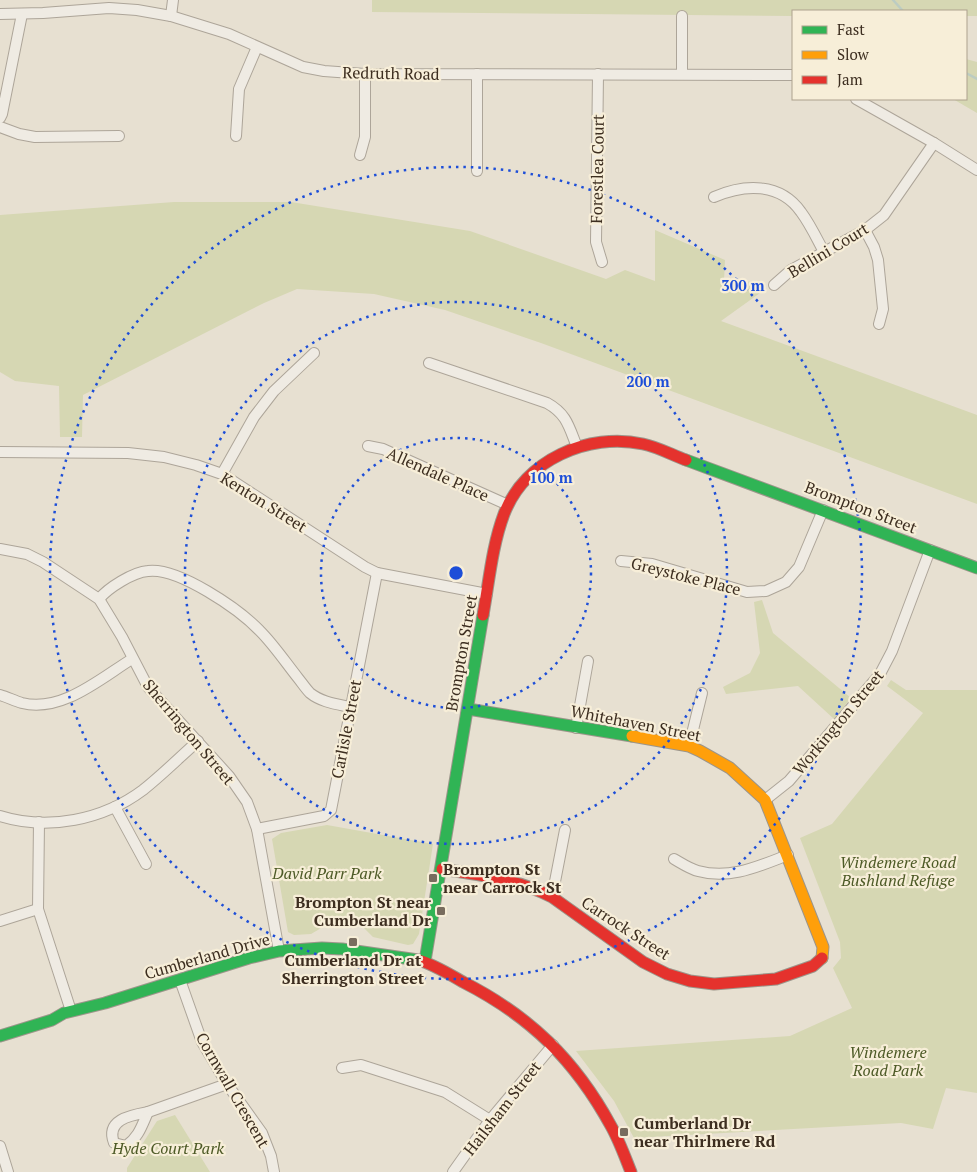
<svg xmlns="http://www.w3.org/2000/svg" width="977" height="1172" font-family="'PT Serif',serif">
<rect width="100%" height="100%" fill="#e7e0d1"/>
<g fill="#d6d7b3">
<polygon points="372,0 977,0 977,16 966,16 966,11 793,11 793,16 372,12"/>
<polygon points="966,59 977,62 977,113 953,99 966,99"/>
<polygon points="174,202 291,202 470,231 606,279 625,270 655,281 655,230 725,260 724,281 760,282 760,293 721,321 977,415 977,504 541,343 445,310 374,294 297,289 264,303 83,395 82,437 60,437 59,386 15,381 0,372 0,215"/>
<polygon points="762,600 773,633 851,698 834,719 798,686 726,694 723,687 750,673 760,653 754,602"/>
<polygon points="891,680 906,690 977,690 977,1093 946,1088 933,1129 901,1123 634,1138 614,1101 576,1051 790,1036 852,1008 833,968 841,958 840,942 800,838 832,824 923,713 887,686"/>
<polygon points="327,825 433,844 419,934 413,944 408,945 373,937 361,925 354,921 335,920 311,934 294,935 288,932 272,839 281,833"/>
<polygon points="175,1115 210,1172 127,1172 127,1168 157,1121"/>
</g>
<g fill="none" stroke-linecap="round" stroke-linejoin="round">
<g stroke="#bcccc2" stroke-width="2.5">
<polyline points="893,0 903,11"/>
<polyline points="966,73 977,79"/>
</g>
<defs>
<g id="street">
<polyline points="0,14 43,13 109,8 137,10 171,16 229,34 303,67 324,71 365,74 793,75"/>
<polyline points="171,16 173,0"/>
<polyline points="682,16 682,74"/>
<polyline points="477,74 477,171"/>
<polyline points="598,74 596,242 602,262"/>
<polyline points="856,99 934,143 977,170"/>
<polyline points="0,118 2,114 22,14"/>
<polyline points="0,127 19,134 35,137 119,136"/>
<polyline points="236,136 239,89 257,47"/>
<polyline points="360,155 365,137 365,74"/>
<path d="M714,197C744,184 780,182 801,212C810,224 817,239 824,252"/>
<polyline points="865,230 874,247 878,260 883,309 879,324"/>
<polyline points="774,285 791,270 865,230 884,215 934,143"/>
<path d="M429,363L547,403C567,414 569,427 577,447"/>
<polyline points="368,446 383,449 508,505"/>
<polyline points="0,452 128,453 164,457 196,465 222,474 365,567 377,573 487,594"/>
<polyline points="222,474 254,417 274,391 314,353"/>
<polyline points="0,549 27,554 43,562 99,599 122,637 148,687 229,776 247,802 257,829 279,951"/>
<polyline points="621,561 652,564 747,592 766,591 786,582 799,567 823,510"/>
<path d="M99,599C108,588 133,572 148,571C178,567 239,609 260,631C274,645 286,663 298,678C302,683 306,689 310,693C321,702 336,704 350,707"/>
<path d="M0,695C7,697 15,701 22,703C62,713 101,678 132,659"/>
<polyline points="576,728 588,661"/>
<polyline points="689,746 702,693"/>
<polyline points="765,800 789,781 880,674 892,651 930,550"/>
<polyline points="115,807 146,864"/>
<path d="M0,816C48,831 103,820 143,790C162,775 180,757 198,741"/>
<polyline points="39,822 38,909 71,1011"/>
<polyline points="257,829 324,816 331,810 377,573"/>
<path d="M674,859C681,863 690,869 698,871C730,880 759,866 788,855"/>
<polyline points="552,897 565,830"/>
<polyline points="0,921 38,909"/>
<polyline points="180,980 202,1042 227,1084 262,1133 271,1156 274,1172"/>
<polyline points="342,1068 361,1065 445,1092 490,1120"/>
<path d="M148,1112C142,1125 139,1137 126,1146L114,1143C105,1119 132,1115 148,1112Z"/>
<polyline points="148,1112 227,1084"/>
<polyline points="0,1146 8,1172"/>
<polyline points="453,1172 490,1120 553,1045"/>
</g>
<g id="fast">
<polyline points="686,460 977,568"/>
<polyline points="468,709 632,736"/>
<polyline points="425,961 483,615"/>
<polyline points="0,1036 52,1020 64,1013 105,1003 249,958 279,951 322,948 342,949 418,960"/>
</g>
<polyline id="slow" points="632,736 689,746 700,751 730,768 765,800 823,947 822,958"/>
<g id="jam">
<path d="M483,615C489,582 492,546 504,514C525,460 588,432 643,444C658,447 672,455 686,460"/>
<path d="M442,869C480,875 517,879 552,897L643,962L667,974L690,981L714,984L776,979L813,966L822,958"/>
<path d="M418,960C433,964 449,974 463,982C530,1016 575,1060 611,1126C619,1140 625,1157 631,1172"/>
</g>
</defs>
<use href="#street" stroke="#ada599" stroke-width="12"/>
<use href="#fast" stroke="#9c958a" stroke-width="13"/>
<use href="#slow" stroke="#9c958a" stroke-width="13"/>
<use href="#jam" stroke="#9c958a" stroke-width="13"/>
<use href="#street" stroke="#efebe3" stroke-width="10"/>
<use href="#fast" stroke="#30b455" stroke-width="11"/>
<use href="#slow" stroke="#ff9f0a" stroke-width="11"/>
<use href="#jam" stroke="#e5322d" stroke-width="11"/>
</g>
<g fill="none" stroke="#1d4ed8" stroke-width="2.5" stroke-dasharray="2.5 5">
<circle cx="456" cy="573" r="135"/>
<circle cx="456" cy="573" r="271"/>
<circle cx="456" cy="573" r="406"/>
</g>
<g fill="#786c5e" stroke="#f7eed8" stroke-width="2">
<rect x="428" y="873" width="10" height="10" rx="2.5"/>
<rect x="436" y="906" width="10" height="10" rx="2.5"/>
<rect x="348" y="937" width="10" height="10" rx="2.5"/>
<rect x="619" y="1127" width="10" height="10" rx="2.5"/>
</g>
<g text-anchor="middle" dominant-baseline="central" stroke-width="4.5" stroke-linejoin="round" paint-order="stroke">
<g font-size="16" fill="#3d2e20" stroke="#f7eed8">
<text transform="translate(391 73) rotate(1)">Redruth Road</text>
<text transform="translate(597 169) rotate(-89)">Forestlea Court</text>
<text transform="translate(828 250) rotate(-31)">Bellini Court</text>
<text transform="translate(438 474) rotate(24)">Allendale Place</text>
<text transform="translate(264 502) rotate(32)">Kenton Street</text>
<text transform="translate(861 507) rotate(21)">Brompton Street</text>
<text transform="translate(686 576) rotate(14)">Greystoke Place</text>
<text transform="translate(461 653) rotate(-80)">Brompton Street</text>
<text transform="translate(838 722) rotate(-50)">Workington Street</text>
<text transform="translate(636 723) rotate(11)">Whitehaven Street</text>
<text transform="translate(346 729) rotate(-79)">Carlisle Street</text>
<text transform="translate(189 732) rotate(50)">Sherrington Street</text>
<text transform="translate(626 928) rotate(33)">Carrock Street</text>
<text transform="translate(207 956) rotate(-16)">Cumberland Drive</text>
<text transform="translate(233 1090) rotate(60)">Cornwall Crescent</text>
<text transform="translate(502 1108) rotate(-52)">Hailsham Street</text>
</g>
<g font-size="16" font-style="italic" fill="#4d5a26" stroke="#f7eed8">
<text x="898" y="862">Windemere Road<tspan x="898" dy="18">Bushland Refuge</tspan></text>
<text x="327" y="873">David Parr Park</text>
<text x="888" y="1052">Windemere<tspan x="888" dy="18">Road Park</tspan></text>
<text x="168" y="1148">Hyde Court Park</text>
</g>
<g font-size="16" font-weight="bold" fill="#3d2e20" stroke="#f7eed8" text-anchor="start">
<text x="443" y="869">Brompton St<tspan x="443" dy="18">near Carrock St</tspan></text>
<text x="431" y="902" text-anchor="end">Brompton St near<tspan x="431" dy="18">Cumberland Dr</tspan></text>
<text x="353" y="960" text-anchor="middle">Cumberland Dr at<tspan x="353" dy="18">Sherrington Street</tspan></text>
<text x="634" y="1123">Cumberland Dr<tspan x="634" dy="18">near Thirlmere Rd</tspan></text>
</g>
</g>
<circle cx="456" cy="573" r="8" fill="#1d4ed8" stroke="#f7eed8" stroke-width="2.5"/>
<g font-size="15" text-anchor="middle" font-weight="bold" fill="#1d4ed8" stroke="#f7eed8" stroke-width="4.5" stroke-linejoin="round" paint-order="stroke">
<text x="743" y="291">300 m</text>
<text x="648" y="387">200 m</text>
<text x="551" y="483">100 m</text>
</g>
<rect x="792" y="10" width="175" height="90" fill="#f7eed8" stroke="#ada18e"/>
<rect x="802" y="26" width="25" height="8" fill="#30b455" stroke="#ada18e"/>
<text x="837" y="35" font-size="15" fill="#3d2e20">Fast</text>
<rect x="802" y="51" width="25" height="8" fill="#ff9f0a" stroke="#ada18e"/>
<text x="837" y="60" font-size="15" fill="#3d2e20">Slow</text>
<rect x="802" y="76" width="25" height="8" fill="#e5322d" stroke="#ada18e"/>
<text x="837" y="85" font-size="15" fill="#3d2e20">Jam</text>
</svg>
